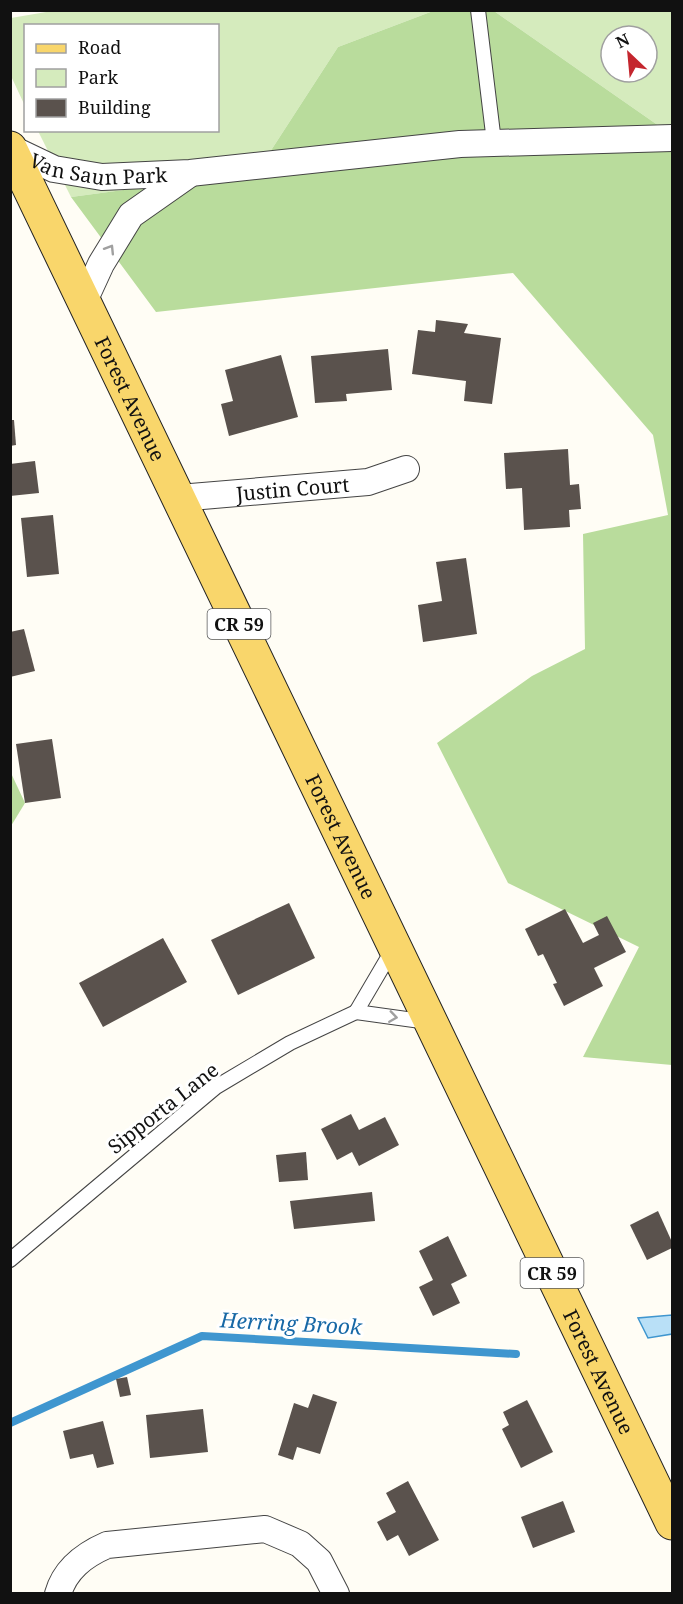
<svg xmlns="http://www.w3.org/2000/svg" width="683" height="1604" font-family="'Noto Serif',serif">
<rect width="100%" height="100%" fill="#fffdf5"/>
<g fill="#d5ebbd" fill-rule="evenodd">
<polygon points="52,11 433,11 338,47 257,172 71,197 38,131 218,130 218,26 26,26 25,106 11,76 11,18"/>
<path d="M494,11H672V135ZM611,36H647V72H611Z"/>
</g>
<g fill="#b9dc9c">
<polygon points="433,11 494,11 672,135 672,1065 583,1057 639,947 508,883 437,743 532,676 585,649 583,534 668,515 653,435 513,273 156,312 71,197 257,172 338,47"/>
<polygon points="10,771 25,803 11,826 10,826"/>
</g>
<polygon fill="#b9e0f7" stroke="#3f96cf" stroke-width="1.5" points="672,1315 672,1334 648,1338 638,1318"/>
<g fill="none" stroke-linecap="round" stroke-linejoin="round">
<polyline stroke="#3f96cf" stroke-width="8" points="10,1423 202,1336 516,1354"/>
</g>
<g fill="#5a524d">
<polygon points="436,320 468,324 464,333 501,338 492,404 464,401 466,381 412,374 418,330 435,332"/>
<polygon points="388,349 392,390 346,394 347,401 315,403 311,356"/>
<polygon points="281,355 298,417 229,436 221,404 233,401 225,370"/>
<polygon points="10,420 14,420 16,445 10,446"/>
<polygon points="568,449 570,485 579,484 581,509 569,510 570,527 524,530 522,488 506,489 504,453"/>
<polygon points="35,461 39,493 10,496 10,464"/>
<polygon points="53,515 59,574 27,577 21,518"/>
<polygon points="466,558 477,634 423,642 418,605 442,601 436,562"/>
<polygon points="24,629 35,671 10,677 10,632"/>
<polygon points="52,739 61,798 25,803 16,744"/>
<polygon points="289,903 315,958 238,995 211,940"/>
<polygon points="565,909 583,943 599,935 593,923 607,916 626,952 594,968 603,986 564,1006 553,984 557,983 543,954 538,956 525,929"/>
<polygon points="163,938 187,982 103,1027 79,983"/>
<polygon points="351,1114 359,1130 385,1117 399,1145 359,1166 352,1152 337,1160 321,1129"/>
<polygon points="306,1152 308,1180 279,1182 276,1155"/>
<polygon points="372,1192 375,1221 294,1229 290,1201"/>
<polygon points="658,1211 672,1242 672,1248 647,1260 630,1225"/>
<polygon points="448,1236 467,1276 451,1284 460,1303 433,1316 419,1287 433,1280 419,1251"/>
<polygon points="127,1377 131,1395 120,1397 116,1379"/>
<polygon points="313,1394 337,1402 320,1454 297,1447 293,1460 278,1455 294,1403 308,1408"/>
<polygon points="527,1400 553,1452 521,1468 502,1429 509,1425 503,1412"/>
<polygon points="203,1409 208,1452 150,1458 146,1415"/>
<polygon points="103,1421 114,1464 97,1468 93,1454 70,1459 63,1431"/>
<polygon points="408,1481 439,1540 409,1556 398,1535 387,1541 377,1522 396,1512 386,1493"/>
<polygon points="563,1501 575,1532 533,1548 521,1517"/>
</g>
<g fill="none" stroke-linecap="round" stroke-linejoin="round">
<defs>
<g id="lane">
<polyline points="478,10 494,142"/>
<polyline points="356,1012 428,1022"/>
<polyline points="356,1012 393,949"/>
<polyline points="10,1260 216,1087 290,1043 356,1012"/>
</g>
<g id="street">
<path id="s1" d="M10,148L54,169L102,177L190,173L460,144L672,138"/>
<polyline points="84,301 101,264 131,215 188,175"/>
<path id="s2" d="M179,498L368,482L406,469"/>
<path d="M58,1594C65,1569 84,1555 107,1545L265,1529L300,1544L319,1561L336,1594"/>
</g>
<g id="primary">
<path id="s3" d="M10,148L672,1523"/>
</g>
</defs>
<use href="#lane" stroke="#444" stroke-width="16"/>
<use href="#street" stroke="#444" stroke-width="28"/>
<use href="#primary" stroke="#222" stroke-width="35"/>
<use href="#lane" stroke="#fff" stroke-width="14"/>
<use href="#street" stroke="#fff" stroke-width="26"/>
<use href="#primary" stroke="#f9d66b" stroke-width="33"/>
</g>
<defs><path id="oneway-chevron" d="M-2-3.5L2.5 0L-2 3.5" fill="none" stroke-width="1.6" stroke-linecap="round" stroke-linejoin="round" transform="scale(1.5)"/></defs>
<g stroke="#a0a0a0">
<use href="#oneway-chevron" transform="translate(110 249) rotate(-58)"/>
<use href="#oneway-chevron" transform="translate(393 1017) rotate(8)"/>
</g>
<g text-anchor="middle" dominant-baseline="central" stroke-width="6" stroke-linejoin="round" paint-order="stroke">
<g fill="#fff" stroke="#585858" stroke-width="1.5">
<rect x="207.5" y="609" width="63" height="30" rx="4.5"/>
<rect x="520.5" y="1258" width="63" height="30" rx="4.5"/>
</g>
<g font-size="18" font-weight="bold" fill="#111">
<text x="239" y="624">CR 59</text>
<text x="552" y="1273">CR 59</text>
</g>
<g font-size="20" fill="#111" stroke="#fff">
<text stroke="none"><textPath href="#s1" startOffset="93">Van Saun Park</textPath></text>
<text stroke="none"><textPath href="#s3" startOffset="278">Forest Avenue</textPath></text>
<text stroke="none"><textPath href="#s2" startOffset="114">Justin Court</textPath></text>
<text stroke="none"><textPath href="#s3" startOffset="764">Forest Avenue</textPath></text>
<text transform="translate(163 1108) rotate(-38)">Sipporta Lane</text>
<text stroke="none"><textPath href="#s3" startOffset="1358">Forest Avenue</textPath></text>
</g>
<g font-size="21" font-style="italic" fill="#1768a6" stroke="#fff">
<text transform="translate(291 1323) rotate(3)">Herring Brook</text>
</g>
</g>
<rect width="683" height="1604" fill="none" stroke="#111111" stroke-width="24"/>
<rect x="24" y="24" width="195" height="108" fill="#ffffff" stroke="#a0a0a0" stroke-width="1.5"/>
<rect x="36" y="44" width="30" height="9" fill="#f9d66b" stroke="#a0a0a0" stroke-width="1.5"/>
<text x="78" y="54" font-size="18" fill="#111111">Road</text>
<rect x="36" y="69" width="30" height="18" fill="#d5ebbd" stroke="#a0a0a0" stroke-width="1.5"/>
<text x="78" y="84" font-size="18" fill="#111111">Park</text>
<rect x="36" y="99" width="30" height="18" fill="#5a524d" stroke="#a0a0a0" stroke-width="1.5"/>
<text x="78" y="114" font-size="18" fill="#111111">Building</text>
<g transform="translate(629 54) rotate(334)"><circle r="28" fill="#ffffff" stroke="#a0a0a0" stroke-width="1.5"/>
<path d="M0-4.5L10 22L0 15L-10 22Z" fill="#c4262e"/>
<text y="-9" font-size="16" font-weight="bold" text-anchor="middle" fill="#111111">N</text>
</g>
</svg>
